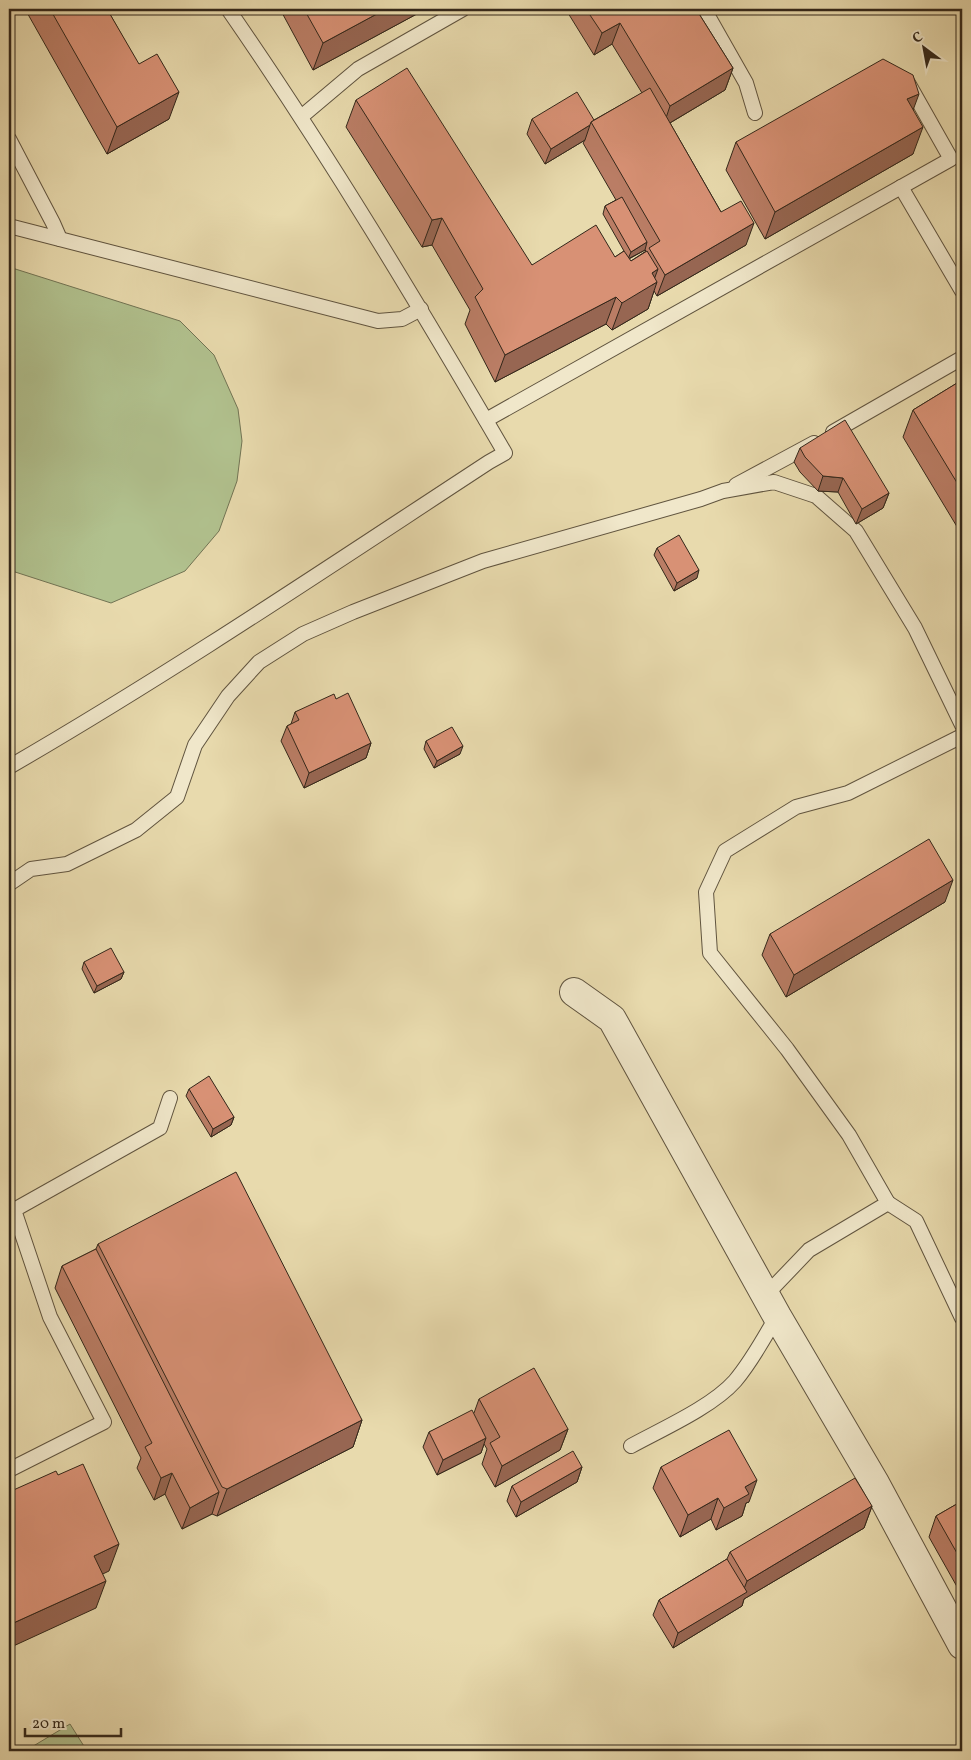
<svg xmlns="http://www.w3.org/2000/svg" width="971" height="1760" font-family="Vollkorn,serif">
<rect width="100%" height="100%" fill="#e8daad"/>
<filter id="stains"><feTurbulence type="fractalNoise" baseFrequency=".004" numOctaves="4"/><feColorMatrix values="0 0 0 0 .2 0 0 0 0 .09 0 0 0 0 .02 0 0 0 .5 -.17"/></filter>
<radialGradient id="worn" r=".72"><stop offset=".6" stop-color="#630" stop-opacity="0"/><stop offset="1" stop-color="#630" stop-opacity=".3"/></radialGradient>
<g fill="#b1c18e" stroke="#727454">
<polygon points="9,267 180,321 214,355 238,409 242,441 237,481 219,531 185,571 111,603 9,570"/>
<polygon points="70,1724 87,1751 25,1751"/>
</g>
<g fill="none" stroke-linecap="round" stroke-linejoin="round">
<defs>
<g id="service">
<polyline points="704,9 746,83 755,113"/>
<polyline points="301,117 358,69 463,9"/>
<polyline points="9,139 53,223 60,239"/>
<polyline points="901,187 962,291"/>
<polyline points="9,226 378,321 402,319 421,309"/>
<polyline points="486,420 951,159 908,83"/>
<polyline points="833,432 962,358"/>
<polyline points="736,485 814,443"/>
<path d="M9,767C173,672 330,566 489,462L505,453C417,302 327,152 228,9"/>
<polyline points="9,884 31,869 67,864 136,830 177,797 195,745 228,696 259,662 303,634 353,612 483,561 701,499 723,491 774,482 816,496 856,531 915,628 962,725"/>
<polyline points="888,1203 916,1221 962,1318"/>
<polyline points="765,1296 809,1250 888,1203 849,1135 787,1049 710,953 706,892 725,851 796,807 848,793 962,736"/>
<path d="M631,1446C662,1429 712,1407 735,1381C752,1361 764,1338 777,1316"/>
<polyline points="9,1470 104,1422 50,1317 14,1210 160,1128 170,1098"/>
</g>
<polyline id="minor" points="574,992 612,1019 777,1316 875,1483 962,1645"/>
</defs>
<use href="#service" stroke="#60543f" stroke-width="16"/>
<use href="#minor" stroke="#60543f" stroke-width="30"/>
<use href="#service" stroke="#f0e7ca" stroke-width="14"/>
<use href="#minor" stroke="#f0e7ca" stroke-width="28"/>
</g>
<g fill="#ba7d65" stroke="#33271a" fill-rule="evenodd">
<polygon points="25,9 107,9 169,119 107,154"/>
<polygon points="280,9 426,9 313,70"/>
<path d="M569,9H696L733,68L725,90L670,123L721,212L746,245L657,296L654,291L648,309L612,330L606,324L495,382L465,324L470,310L432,245L422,247L346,127L356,100L532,265L615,257L624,251L603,214L605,206L616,200L583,143L585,140L545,164L527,134L532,119L594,120L642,93L612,44L594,55L568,13ZM645,250L646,251L631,261L629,259Z"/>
<polygon points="913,109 913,154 765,239 726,170 736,142"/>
<polygon points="962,380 962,535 903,437 913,410"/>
<polygon points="800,448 889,493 883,508 856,524 838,492 818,491 800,472 794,462"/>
<polygon points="657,548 697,578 674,591 654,555"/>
<polygon points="336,699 371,743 366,758 304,788 281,741 287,726 291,724 295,712"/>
<polygon points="426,741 460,754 434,768 424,749"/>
<polygon points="945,902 786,997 762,955 770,934"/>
<polygon points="84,962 124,972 121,979 94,993 82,969"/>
<polygon points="189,1089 234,1117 231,1125 211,1137 186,1096"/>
<polygon points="98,1244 362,1420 353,1447 217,1516 212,1514 182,1529 165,1494 154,1500 137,1468 141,1458 55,1288 62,1266 96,1249"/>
<polygon points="479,1399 568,1429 560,1450 495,1487 482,1464 487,1449 484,1444 481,1453 437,1475 423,1447 429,1432 474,1413"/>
<polygon points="582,1467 577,1482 516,1517 507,1501 512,1486"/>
<polygon points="661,1467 749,1502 746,1503 742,1516 716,1530 711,1519 680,1537 653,1488"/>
<polygon points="962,1501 962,1591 960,1592 929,1537 936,1516"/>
<polygon points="872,1506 864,1528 744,1599 742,1606 673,1648 653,1615 659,1600 727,1559 730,1552"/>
</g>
<g fill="#976652" stroke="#33271a">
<polygon points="386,9 426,9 313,70 323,43"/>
<polygon points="620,23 612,44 594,55 602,33"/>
<polygon points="733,68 725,90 663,127 670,106"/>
<polygon points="179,92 169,119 107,154 117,127"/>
<polygon points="919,94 909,121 907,99"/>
<polygon points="590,125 585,140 545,164 551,149"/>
<polygon points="923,127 913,154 765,239 775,212"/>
<polygon points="442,218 432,245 422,247 432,220"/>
<polygon points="754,223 746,245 657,296 665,275"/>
<polygon points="647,242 645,250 628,259 631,252"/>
<polygon points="658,269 652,285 657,282 648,309 612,330 622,303 652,273"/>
<polygon points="616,297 606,324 495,382 505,355"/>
<polygon points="823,476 843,478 838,492 818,491"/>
<polygon points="889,493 883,508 856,524 862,509"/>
<polygon points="699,570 697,578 674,591 677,583"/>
<polygon points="371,743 366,758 304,788 309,773"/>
<polygon points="463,746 460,754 434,768 437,761"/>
<polygon points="953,880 945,902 786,997 794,975"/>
<polygon points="124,972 121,979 94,993 97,986"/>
<polygon points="234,1117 231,1125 211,1137 213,1129"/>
<polygon points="362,1420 353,1447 217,1516 227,1489"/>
<polygon points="568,1429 560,1450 495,1487 502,1466"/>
<polygon points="486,1438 481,1453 437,1475 443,1460"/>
<polygon points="582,1467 577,1482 516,1517 521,1502"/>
<polygon points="172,1473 165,1494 154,1500 161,1478"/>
<polygon points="757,1480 749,1502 746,1503 742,1516 716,1530 724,1508 745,1487"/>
<polygon points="219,1492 212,1514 182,1529 190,1508"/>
<polygon points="718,1498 711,1519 680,1537 688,1515"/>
<polygon points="872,1506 864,1528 744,1599 742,1606 673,1648 678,1633 742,1594 747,1581"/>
<polygon points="119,1544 109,1571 84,1583 94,1556"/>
<polygon points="106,1581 96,1608 9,1648 9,1625"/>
</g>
<g fill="#d89175" stroke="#33271a">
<polygon points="50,9 107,9 139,64 157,54 179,92 117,127"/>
<polygon points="304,9 386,9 323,43"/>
<polygon points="586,9 696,9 733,68 670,106 620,23 602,33"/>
<polygon points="883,59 913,75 919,94 907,99 923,127 775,212 736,142"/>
<polygon points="407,68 532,265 596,225 615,257 624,251 631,261 647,251 658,269 652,273 657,282 622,303 616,297 505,355 475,297 483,289 442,218 432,220 356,100"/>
<polygon points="650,88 721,212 741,201 754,223 665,275 649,248 660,241 591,122"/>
<polygon points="577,92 594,120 591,122 590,125 551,149 532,119"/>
<polygon points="622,197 647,242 631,252 605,206"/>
<polygon points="962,380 962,491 913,410"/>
<polygon points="845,420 889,493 862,509 843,478 823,476 805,457 800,448"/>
<polygon points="679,535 699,570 677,583 657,548"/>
<polygon points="348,693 371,743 309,773 287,726 299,720 295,712 334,694 336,699"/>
<polygon points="452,727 463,746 437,761 426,741"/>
<polygon points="929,839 953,880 794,975 770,934"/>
<polygon points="111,948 124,972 97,986 84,962"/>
<polygon points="209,1076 234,1117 213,1129 189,1089"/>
<polygon points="236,1172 362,1420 227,1489 222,1487 98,1244"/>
<polygon points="96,1249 219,1492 190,1508 172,1473 161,1478 145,1447 152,1443 62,1266"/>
<polygon points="534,1368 568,1429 502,1466 490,1443 500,1437 479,1399"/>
<polygon points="472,1410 486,1438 443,1460 429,1432"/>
<polygon points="729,1430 757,1480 745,1487 749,1494 724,1508 718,1498 688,1515 661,1467"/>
<polygon points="573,1451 582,1467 521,1502 512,1486"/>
<polygon points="83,1464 119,1544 94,1556 106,1581 9,1625 9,1492 56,1471 58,1475"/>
<polygon points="855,1478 872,1506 747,1581 730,1552"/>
<polygon points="962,1501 962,1562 936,1516"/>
<polygon points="727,1559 747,1592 678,1633 659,1600"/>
</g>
<rect width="971" height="1760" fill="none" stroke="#e8daad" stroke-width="30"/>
<rect x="10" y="10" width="951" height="1740" fill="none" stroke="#33271a" stroke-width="2.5"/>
<rect x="15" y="15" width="941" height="1730" fill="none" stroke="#33271a"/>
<g transform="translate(924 48) rotate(328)" stroke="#f0e7ca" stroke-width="4" paint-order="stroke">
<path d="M0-4L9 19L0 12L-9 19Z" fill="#33271a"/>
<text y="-8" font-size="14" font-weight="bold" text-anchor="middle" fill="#33271a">С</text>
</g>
<path d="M25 1728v8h96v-8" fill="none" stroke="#33271a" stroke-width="2.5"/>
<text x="32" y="1728" font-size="15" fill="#33271a" stroke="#f0e7ca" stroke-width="4" paint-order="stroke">20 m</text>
<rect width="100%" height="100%" filter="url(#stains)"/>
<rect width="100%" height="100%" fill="url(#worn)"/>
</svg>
